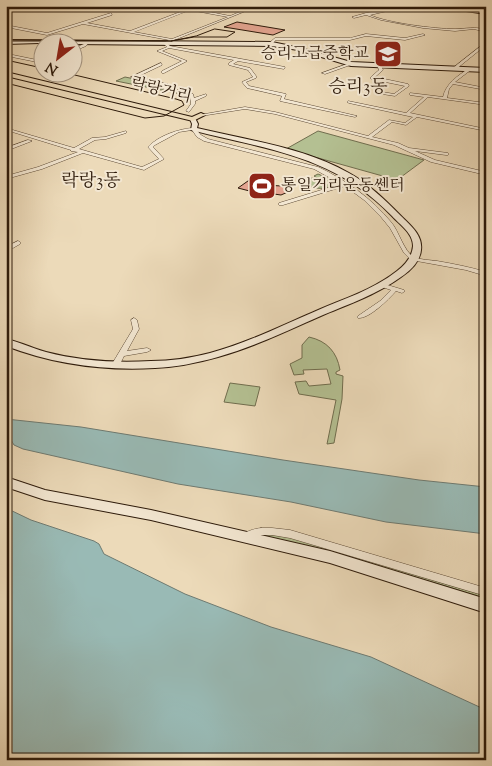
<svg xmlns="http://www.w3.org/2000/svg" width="492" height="766" font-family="'Sorts Mill Goudy','Noto Serif KR',serif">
<rect width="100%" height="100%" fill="#ecdab9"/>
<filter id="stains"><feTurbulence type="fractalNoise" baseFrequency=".004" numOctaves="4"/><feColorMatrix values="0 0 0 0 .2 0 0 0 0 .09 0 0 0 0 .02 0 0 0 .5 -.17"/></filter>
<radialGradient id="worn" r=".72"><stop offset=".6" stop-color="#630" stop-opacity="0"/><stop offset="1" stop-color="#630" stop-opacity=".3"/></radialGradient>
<g fill="#b4c092" stroke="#706d4e">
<polygon points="125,77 154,83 150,86 191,96 116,81"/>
<polygon points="318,131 424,160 397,180 286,149"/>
<path d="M318,174L330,179L333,184C326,191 316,188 306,186V182L311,178L319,179L314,176Z"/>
<path d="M309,337C327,341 337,352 340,370L336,372V374L343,376L342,399L334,443L327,444L336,400L299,394L295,382L306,381L309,386L331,384L327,369L303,370L304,374L294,375L290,364L302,358V345Z"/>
<polygon points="230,383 260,387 255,406 224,402"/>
<polygon points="261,533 293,538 486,596 486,600 259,534"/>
</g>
<g fill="#99bab5" stroke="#6e7a71">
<path d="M6,419L81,427L283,460L419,480L486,487V534L386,522L291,502L178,484L23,449L14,445C9,437 6,429 6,419Z"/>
<polygon points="6,508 31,520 94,541 99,544 104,554 185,594 271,627 371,657 486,710 486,760 6,760"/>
</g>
<g fill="#e3a490" stroke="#2d1a0a">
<polygon points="237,22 285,30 273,35 224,27"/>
<polygon points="255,176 270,180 263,185 282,186 290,191 281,195 267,193 265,195 238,188"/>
</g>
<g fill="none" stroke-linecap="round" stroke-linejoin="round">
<defs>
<g id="street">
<polygon points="118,6 124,6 133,9 132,10"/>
<path d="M173,6H180L230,16L254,6H258L167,43L170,46L285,67L284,69L238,61L233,64L250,68L256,76V78L246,82L249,86L286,94L284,99L357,116L355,117L280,101L282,96L247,88L242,82L253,77L248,70L229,65V63L234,60L169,48L162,51L187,61L164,73H162V71L182,61L157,51L167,47L163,43L169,40L83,24L47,35L6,27V25L47,33L111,13L112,15L87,23L130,31L188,9ZM190,10L228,17L172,39L134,32Z"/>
<path d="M402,6H409L370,15C387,23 435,29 455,29C466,29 475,26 486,30V32L474,29L455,31L423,28L381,20L366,15L354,18L352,17L366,13Z"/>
<polygon points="366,34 405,38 423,34 425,35 405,40 366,36 350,40 276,40 271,45 268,44 275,38 350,38"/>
<polygon points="86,41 89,42 86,46 72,52 72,49 84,44"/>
<polygon points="486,42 486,45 455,70 453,70 453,68"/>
<polygon points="8,54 42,61 42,63 7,56"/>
<polygon points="161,63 162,65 137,77 168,84 168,86 166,87 193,94 194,98 206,94 206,96 195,101 195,104 189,112 186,111 191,104 190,96 161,88 161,86 163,85 131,77"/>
<polygon points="350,63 353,64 325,74 322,73"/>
<polygon points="379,64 381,65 383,70 375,77 408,84 409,86 395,96 376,93 375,92 377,91 394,94 405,86 371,79 371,77 379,70 377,65"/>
<path d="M469,68L472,69L455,82L486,88V90L453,84L449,89L447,98L486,103V105L428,97L410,113L486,129V131L417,117L406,125L392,122L372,137L398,143L409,148L448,153V155H446L415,151L435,160L486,172V175L431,162L394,145L275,114L245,109L201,116L199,115L245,107L275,112L368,136L389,120L405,123L413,117L349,103L347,102L348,101L406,113L424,97L410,95V93L443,97C446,83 458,76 469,68Z"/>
<path d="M6,128L74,148L92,138L105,137L126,131V133L106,139L95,140L79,149L142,167L159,159L148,147C158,136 180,128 195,128L201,135L208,139L318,167C346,180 371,198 391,222C399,231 404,252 414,257C420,260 430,260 437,261C454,264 470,267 486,272V276L466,270L411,260L404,253L390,228L381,217L364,200L345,186L283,205H279V203L341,184L314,169L204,141L197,137L192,130L179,132L155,145L153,147L164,159L144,170L83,153L42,169L6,179V176L38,167L78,152L71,151V150L6,130Z"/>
<polygon points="28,140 32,141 6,151 6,148"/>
<polygon points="18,241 20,242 20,244 6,252 6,247"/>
<path d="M381,283L404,290L405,291L402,293L396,291C388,300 369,319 358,318L357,317L358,316L380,301L391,290L379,286V284Z"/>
<polygon points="134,318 137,320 139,329 127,351 147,348 151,350 147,352 124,356 119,366 113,366 112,364 133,329 131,320"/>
<path d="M261,528H272L290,530L486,588V596L290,538L272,535H261L246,541L243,540L241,537C245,531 254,529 261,528Z"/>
</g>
<g id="secondary">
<polygon points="438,6 486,12 486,14 440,7"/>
<polygon points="6,40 272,42 301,48 351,62 486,68 486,72 351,66 298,50 272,46 72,44 72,42 6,44"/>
<path d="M193,117L195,118L198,124L197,128C247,140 303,147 349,173C369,184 385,200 401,216C410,225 423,235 421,250C420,262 410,271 401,277C378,294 349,304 323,315C289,330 254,347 218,357C197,363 176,367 155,368C104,371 53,364 6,346V339C20,342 32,348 46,352C80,361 116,363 151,361C171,361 191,358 210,353C247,343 281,326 316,311C343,299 373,290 397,271C405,265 412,257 413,246C413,233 400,225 392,216C333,155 269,150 191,130L192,124L190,119Z"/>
<polygon points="6,477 45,490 151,510 330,551 486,599 486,613 330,563 151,520 45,500 6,487"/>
</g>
<polygon id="primary" points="6,72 192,117 201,113 205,115 193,121 6,76"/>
</defs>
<use href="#street" stroke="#5d4a36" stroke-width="1"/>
<use href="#secondary" stroke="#2d1a0a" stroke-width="2"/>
<use href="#primary" stroke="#2d1a0a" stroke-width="2"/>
<use href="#street" fill="#f3e7d2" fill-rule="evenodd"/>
<use href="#secondary" fill="#f3e7d2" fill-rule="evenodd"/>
<use href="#primary" fill="#ecdab9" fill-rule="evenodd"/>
<g stroke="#2d1a0a" stroke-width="1">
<polygon points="215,29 235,32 227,37 194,37 171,41 196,36"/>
<polyline points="6,40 171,41"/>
<polyline points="6,41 171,41"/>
<polyline points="6,60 42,68"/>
<polyline points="6,83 145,118 164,116 184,105 182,101 176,99 62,72"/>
</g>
</g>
<defs>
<symbol id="school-square" viewBox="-11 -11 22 22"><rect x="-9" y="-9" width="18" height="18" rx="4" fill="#8f2418" stroke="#f3e7d2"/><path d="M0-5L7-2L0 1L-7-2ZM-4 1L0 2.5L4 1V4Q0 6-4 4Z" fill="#fff"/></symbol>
<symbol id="stadium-square" viewBox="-11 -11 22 22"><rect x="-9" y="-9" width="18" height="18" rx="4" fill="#8f2418" stroke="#f3e7d2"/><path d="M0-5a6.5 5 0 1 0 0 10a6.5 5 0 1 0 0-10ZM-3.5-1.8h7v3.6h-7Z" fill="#fff"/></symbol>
</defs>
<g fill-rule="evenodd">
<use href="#school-square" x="372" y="38" width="32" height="32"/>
<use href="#stadium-square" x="246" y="170" width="32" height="32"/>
</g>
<g text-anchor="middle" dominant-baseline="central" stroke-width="4" stroke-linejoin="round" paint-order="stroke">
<g font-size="16" fill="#2d1a0a" stroke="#f3e7d2" text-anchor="end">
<text x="369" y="54">승리고급중학교</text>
<text x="281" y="186" text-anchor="start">통일거리운동쎈터</text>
</g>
<g font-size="16" fill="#2d1a0a" stroke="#f3e7d2">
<text transform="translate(161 91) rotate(14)">락랑거리</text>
</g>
<g font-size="18" fill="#2d1a0a" stroke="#f3e7d2">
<text x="358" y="88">승리3동</text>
<text x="91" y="182">락랑3동</text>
</g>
</g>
<rect width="492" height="766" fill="none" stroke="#ecdab9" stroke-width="25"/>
<rect x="8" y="8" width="477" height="751" fill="none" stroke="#2d1a0a" stroke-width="2.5"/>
<rect x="12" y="12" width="467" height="741" fill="none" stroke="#2d1a0a"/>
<g transform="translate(58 58) rotate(211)"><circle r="24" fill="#f3e7d2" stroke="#a49582"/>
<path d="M0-4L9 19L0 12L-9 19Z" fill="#8f2418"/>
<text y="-8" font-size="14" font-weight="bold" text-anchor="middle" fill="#2d1a0a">N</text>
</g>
<rect width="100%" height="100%" filter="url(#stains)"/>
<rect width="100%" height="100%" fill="url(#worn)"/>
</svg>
